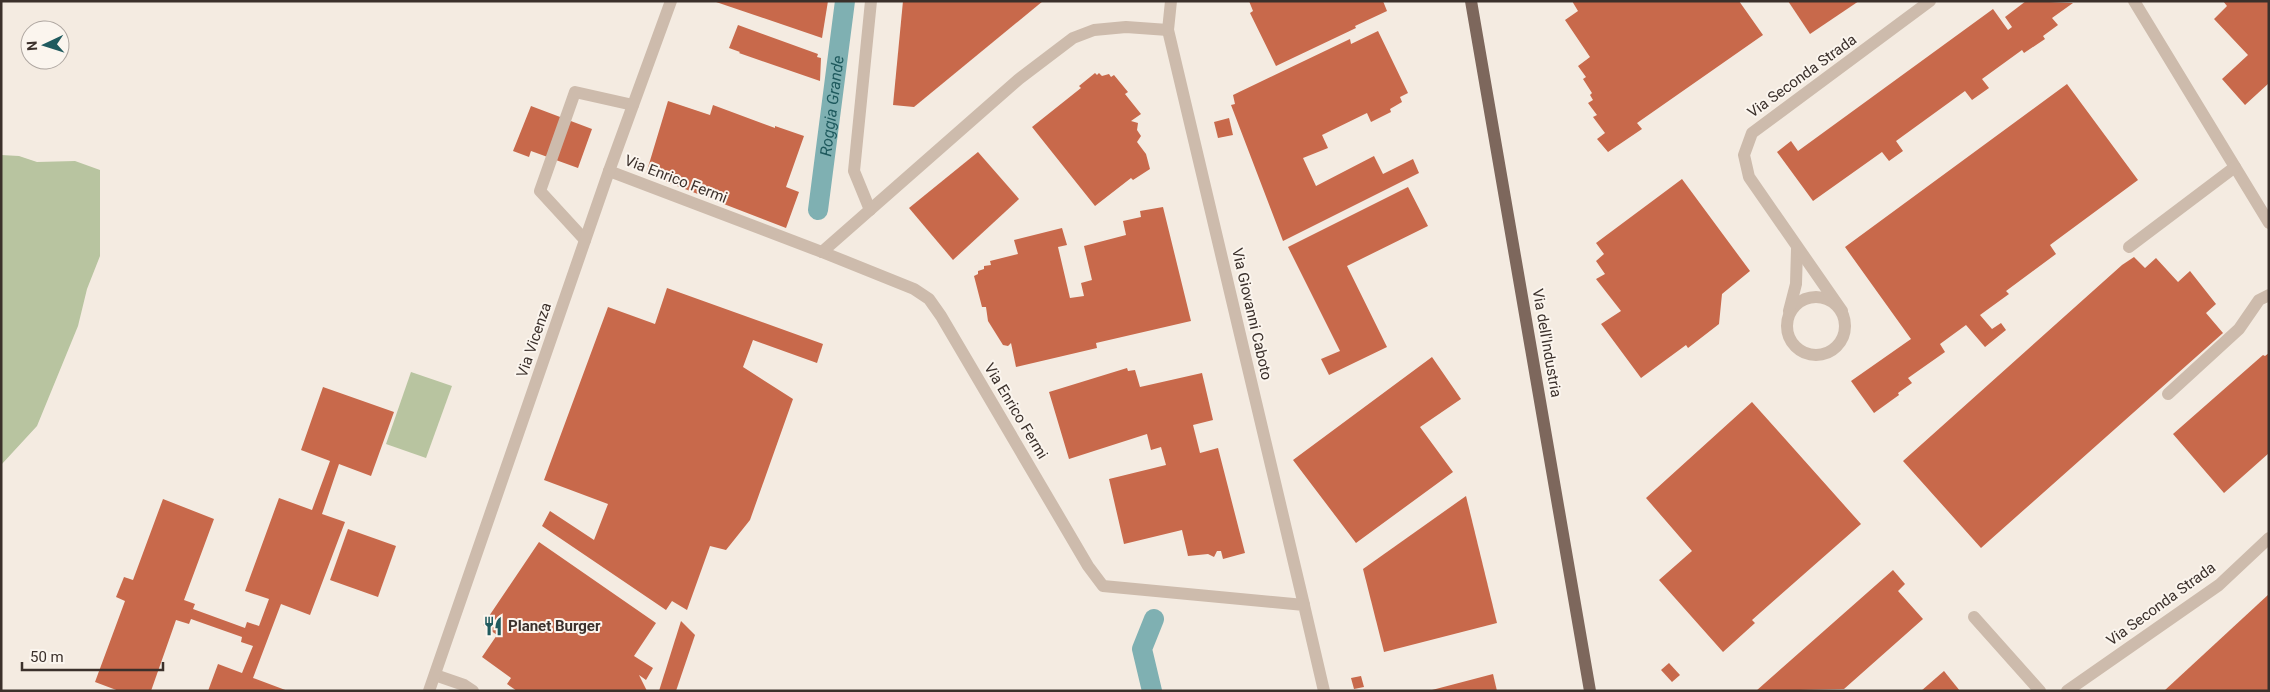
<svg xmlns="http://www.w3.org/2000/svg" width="2270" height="692" font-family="Roboto,sans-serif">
<rect width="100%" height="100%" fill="#f4ebe1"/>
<g fill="#b8c4a0">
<polygon points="1,155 19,156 37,162 75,161 100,170 100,256 87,289 78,326 37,426 1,465"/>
<polygon points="411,372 452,386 426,458 386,444"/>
</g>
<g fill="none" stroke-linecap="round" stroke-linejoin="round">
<g stroke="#7fb0b2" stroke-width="20">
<path id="s1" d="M818,210L845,1"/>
<polyline points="1152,691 1142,649 1154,619"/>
</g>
</g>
<g fill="#c8694b">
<polygon points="828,1 822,38 716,2 716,1"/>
<polygon points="903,1 1043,1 914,107 893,105"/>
<polygon points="1249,1 1383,1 1387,11 1355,26 1356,28 1276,66 1250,13 1253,11"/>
<polygon points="1572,1 1739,1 1763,35 1637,123 1642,129 1608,152 1597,139 1605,133 1593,117 1597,115 1588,103 1593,100 1590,95 1592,93 1583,79 1586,77 1578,66 1590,57 1565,20 1578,11"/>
<polygon points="1788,1 1859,1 1810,34"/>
<polygon points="2026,1 2073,3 2052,18 2058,25 2043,36 2045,39 2024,53 2022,50 1982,79 1989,88 1972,100 1965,91 1896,141 1903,151 1889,161 1882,152 1813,201 1777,152 1791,141 1798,151 1993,9 2008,30 2012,27 2005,17"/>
<polygon points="2223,1 2269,1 2269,83 2245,105 2222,79 2248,55 2214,19 2227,6"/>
<polygon points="738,25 818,54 817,57 821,58 820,81 739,53 740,52 729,48"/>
<polygon points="1378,31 1408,93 1400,97 1402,102 1390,109 1391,112 1371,122 1367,113 1322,135 1328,148 1303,158 1316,186 1374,156 1383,174 1413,159 1419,173 1283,241 1231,105 1235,104 1233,95 1350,39 1351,44"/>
<polygon points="1095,73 1097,75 1099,73 1102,76 1109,74 1111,77 1114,75 1128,92 1125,94 1141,114 1131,121 1138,123 1137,130 1141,136 1137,142 1146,154 1150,169 1133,180 1131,178 1095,206 1032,127 1081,88 1079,86"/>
<polygon points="2067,84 2138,180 2050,245 2056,254 2006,291 2009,294 1980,315 1992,329 2001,323 2006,330 1985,347 1966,325 1940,344 1945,352 1908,378 1912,383 1898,393 1899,395 1874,413 1851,381 1911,339 1845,247"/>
<polygon points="668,101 710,115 713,105 775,128 775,126 804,136 786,187 799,192 786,228 646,174"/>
<polygon points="531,106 592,129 578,168 531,151 529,157 513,151"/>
<polygon points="1229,118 1233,135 1218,138 1214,122"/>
<polygon points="978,152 1019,199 953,260 909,208"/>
<polygon points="1682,179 1750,271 1722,294 1719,324 1688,348 1686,345 1641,378 1601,324 1621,311 1596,279 1605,274 1596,261 1604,254 1596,243"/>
<polygon points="1408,187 1428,226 1347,266 1387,347 1329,375 1321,359 1340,351 1288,247"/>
<polygon points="1163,207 1191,321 1096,343 1097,348 1016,367 1011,343 1008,346 1003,345 988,321 986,307 982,307 974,276 978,274 978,271 984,269 984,266 991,265 990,261 1018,254 1014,240 1062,228 1067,245 1058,247 1070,298 1084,296 1081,283 1092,280 1084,246 1126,235 1123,221 1141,217 1140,211"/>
<polygon points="2134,257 2145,268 2156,258 2178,282 2190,271 2216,304 2206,313 2223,333 1981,548 1903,461 2122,265"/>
<polygon points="667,288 823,344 817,363 753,340 743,367 793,399 750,520 726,550 710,546 687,610 672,601 666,610 542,526 550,511 594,540 608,504 544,480 608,307 655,324"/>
<polygon points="2269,353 2269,453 2224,493 2173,434 2263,355 2265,356"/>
<polygon points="1432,357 1461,399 1420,427 1453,472 1356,543 1293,460"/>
<polygon points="1127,368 1128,371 1135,370 1140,387 1202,373 1213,420 1193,425 1200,453 1218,448 1245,553 1223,559 1221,551 1217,551 1214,557 1208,554 1188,556 1182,530 1124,544 1109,479 1166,465 1161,447 1151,450 1147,434 1069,459 1049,392"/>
<polygon points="323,387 394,412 371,476 339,464 322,514 345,522 310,615 281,604 253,678 288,691 208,691 218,664 242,673 253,646 241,642 242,637 191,619 189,624 176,620 151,691 119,691 95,682 125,601 116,597 124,577 133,580 163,499 214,519 184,600 195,604 193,609 245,628 247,622 259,626 269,599 245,591 279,498 312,510 330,461 301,450"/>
<polygon points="1752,402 1861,524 1752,620 1755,623 1723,652 1659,580 1692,551 1646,498"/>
<polygon points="1466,496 1497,623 1384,652 1363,569"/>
<polygon points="348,529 396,546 378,597 330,580"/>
<polygon points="539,542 656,623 634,656 653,668 646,680 639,675 647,691 517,691 507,684 511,678 482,657 497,635 483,625"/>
<polygon points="1893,570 1905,584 1898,591 1923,619 1844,689 1756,691"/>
<polygon points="2269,594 2269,691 2164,691"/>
<polygon points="681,621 695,635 676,691 659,691"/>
<polygon points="1669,663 1680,675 1672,682 1661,670"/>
<polygon points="1944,671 1960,691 1921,691"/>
<polygon points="1493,674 1497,691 1432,691 1432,690"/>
<polygon points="1361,676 1364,687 1354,689 1351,678"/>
</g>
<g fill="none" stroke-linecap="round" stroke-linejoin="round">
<g stroke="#cdbbac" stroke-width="12">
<polyline points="1171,1 1168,30 1304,605"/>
<polyline points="2134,1 2269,223"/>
<polyline points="609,171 822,252 914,289 929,299 941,316 1088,566 1103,586 1304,605 1324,691"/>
<polyline points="870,210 854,171 871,1"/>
<polyline points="585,240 540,191 575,92 633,105"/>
<polyline points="2129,247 2235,167"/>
<polyline points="822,252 1019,79 1073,38 1094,30 1126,27 1168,30"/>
<circle cx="1816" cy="326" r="29"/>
<polyline points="1789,311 1796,284 1797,249"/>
<polyline points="1842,311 1749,177 1744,155 1752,133 1930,1"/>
<polyline points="2168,394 2239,329 2259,300 2269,295"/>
<polyline points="1974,617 2040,691"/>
<polyline points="435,675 464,685 473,691"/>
<polyline points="429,691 609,171 671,1"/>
<polyline points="2067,691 2219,585 2269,538"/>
</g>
<polyline stroke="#7d675c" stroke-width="12" points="1471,1 1590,691"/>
</g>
<defs>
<symbol id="restaurant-bare" viewBox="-9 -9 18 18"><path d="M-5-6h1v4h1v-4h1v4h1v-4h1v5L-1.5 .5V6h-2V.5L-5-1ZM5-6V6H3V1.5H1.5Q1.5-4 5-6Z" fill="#1f5a5e" stroke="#fbf5ee" stroke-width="2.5" paint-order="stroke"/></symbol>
</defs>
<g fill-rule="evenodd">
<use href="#restaurant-bare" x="479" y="612" width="28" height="28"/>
</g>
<g text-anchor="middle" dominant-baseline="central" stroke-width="4" stroke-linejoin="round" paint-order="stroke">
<g font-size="15" fill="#3b302b" stroke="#fbf5ee">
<text transform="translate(1802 76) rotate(-36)">Via Seconda Strada</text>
<text transform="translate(676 179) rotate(21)">Via Enrico Fermi</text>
<text transform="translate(1252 314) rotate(77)">Via Giovanni Caboto</text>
<text transform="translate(534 340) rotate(-71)">Via Vicenza</text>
<text transform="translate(1547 343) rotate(80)">Via dell'Industria</text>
<text transform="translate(1016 411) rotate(59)">Via Enrico Fermi</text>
<text transform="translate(2161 604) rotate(-36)">Via Seconda Strada</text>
</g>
<g font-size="15" font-weight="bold" fill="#3b302b" stroke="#fbf5ee" text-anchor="start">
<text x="508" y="626">Planet Burger</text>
</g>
<g font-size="16" font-style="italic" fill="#1f5a5e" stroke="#fbf5ee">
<text stroke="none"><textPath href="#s1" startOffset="105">Roggia Grande</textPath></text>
</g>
</g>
<rect width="2270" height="692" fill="none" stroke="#3b302b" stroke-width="5"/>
<g transform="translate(45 45) rotate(266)"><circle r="24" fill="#fbf5ee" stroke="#aea6a0"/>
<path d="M0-4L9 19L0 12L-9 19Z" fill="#1f5a5e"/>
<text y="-8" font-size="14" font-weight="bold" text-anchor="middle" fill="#3b302b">N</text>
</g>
<path d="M22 662v8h141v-8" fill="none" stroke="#3b302b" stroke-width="2.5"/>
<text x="30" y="662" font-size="15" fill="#3b302b" stroke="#fbf5ee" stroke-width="4" paint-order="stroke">50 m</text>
</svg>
